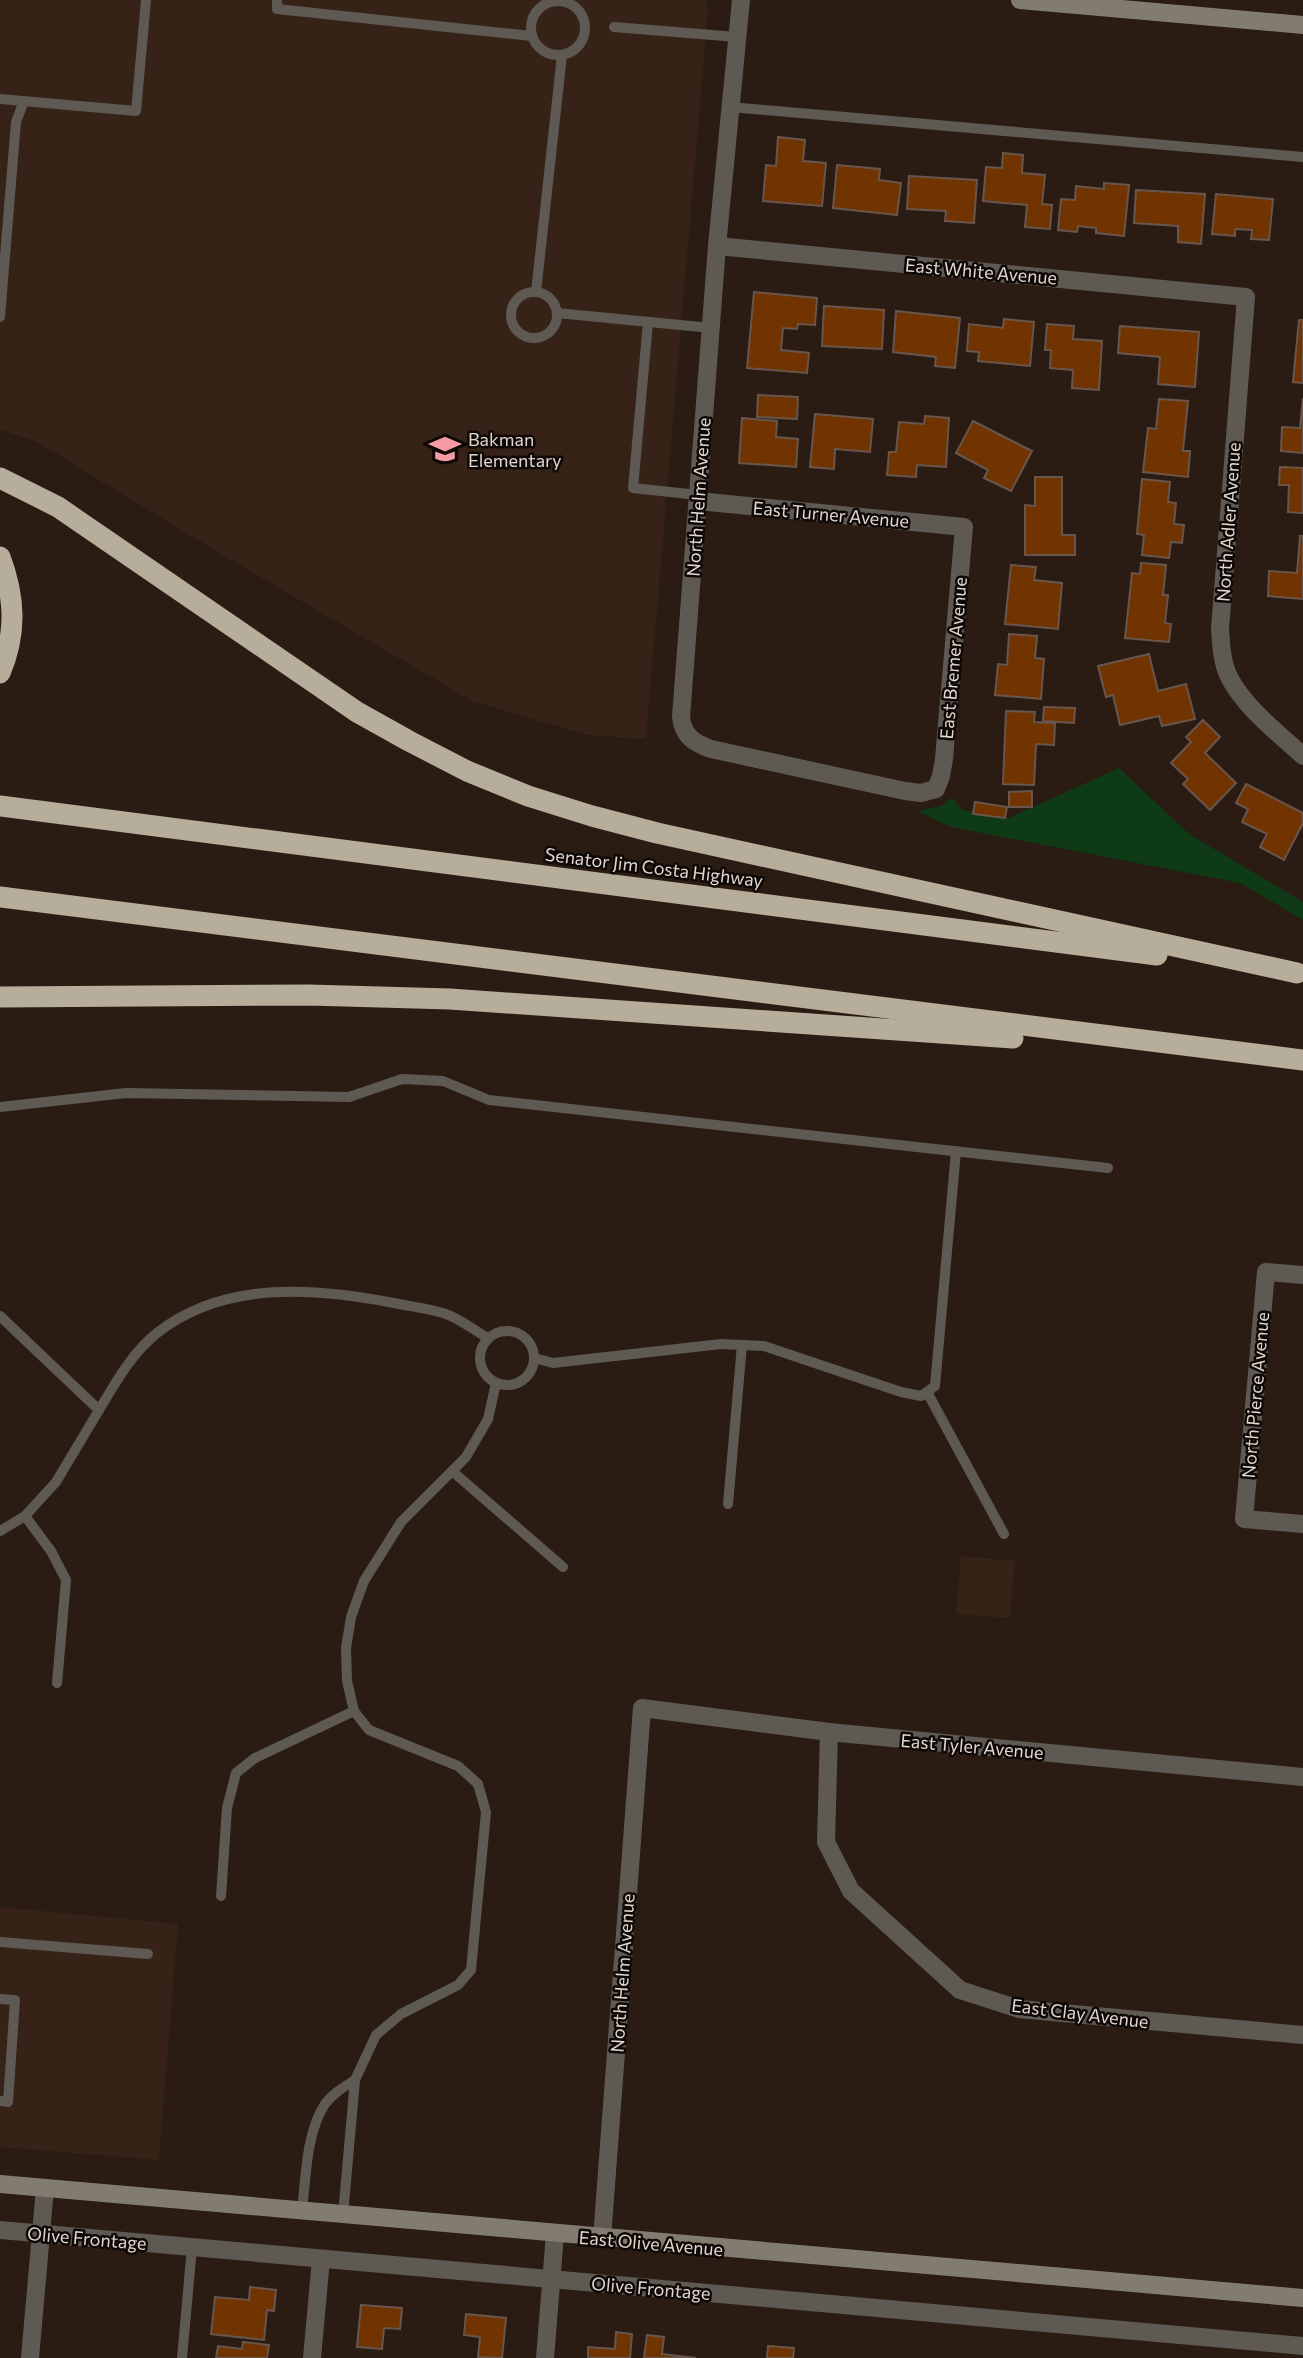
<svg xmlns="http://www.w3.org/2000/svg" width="1303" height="2358" font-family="Commissioner,sans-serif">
<rect width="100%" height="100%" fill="#2a1c13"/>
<g fill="#362216">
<polygon points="0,0 705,0 708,10 646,739 587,735 472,701 211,548 37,442 0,429"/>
<polygon points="961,1556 1015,1561 1010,1618 956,1614"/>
<polygon points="0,1907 178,1924 159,2160 0,2147"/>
</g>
<polygon fill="#0e3a15" points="1119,768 1189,834 1303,902 1303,920 1240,883 951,827 917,811 941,806 952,798 963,810 1009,818"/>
<g fill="#713300" stroke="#68564d" stroke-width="2">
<polygon points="778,137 805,140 803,161 826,163 822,206 763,201 766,165 776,166"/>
<polygon points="1003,153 1023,155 1022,173 1045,175 1042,204 1052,205 1050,229 1025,227 1027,205 983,201 986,167 1002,168"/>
<polygon points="837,165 880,169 879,180 901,183 897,215 833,208"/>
<polygon points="909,176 977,180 974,223 945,221 946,211 907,209"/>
<polygon points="1104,183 1129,185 1124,236 1096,233 1096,228 1078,226 1077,232 1058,230 1061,199 1075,200 1076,186 1104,189"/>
<polygon points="1136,190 1205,194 1201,244 1178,242 1178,226 1134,223"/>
<polygon points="1216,194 1273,199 1269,240 1251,239 1252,230 1235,229 1235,236 1212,234"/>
<polygon points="754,292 817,298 815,325 798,324 797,329 783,328 781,350 809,353 807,373 747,368"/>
<polygon points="824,306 884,310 882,349 822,346"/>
<polygon points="896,311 960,318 955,368 935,366 936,357 893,352"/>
<polygon points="1004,319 1034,322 1030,366 978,361 979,352 967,351 969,324 1003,328"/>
<polygon points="1299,320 1303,320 1303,383 1293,382"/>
<polygon points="1047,324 1074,326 1073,339 1102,341 1099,390 1072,388 1073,370 1050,368 1051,350 1045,350"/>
<polygon points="1120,326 1199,332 1195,387 1158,384 1160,357 1118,353"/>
<polygon points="758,395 798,397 797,419 757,417"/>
<polygon points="1303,398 1303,453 1281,451 1282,427 1300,428"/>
<polygon points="1159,399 1188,401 1183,451 1190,451 1188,477 1143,472 1148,428 1156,429"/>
<polygon points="815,414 873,419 870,452 835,449 834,469 810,467"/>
<polygon points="925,416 949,418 946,467 917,465 916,477 887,475 889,452 896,452 899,422 924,424"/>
<polygon points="742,418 777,421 776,437 798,439 796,467 739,463"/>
<polygon points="973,421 1032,451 1011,491 984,478 988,470 956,453"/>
<polygon points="1280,467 1303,468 1303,513 1288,512 1289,485 1279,485"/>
<polygon points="1035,477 1062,477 1062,535 1075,535 1075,555 1025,555 1025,505 1035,506"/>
<polygon points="1142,479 1170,482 1168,502 1176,503 1174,524 1184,525 1182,543 1171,542 1169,558 1142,555 1144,535 1137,534"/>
<polygon points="1300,536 1303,536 1303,599 1268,596 1269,571 1297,573"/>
<polygon points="1141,563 1166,565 1163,595 1168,595 1165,623 1171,624 1169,642 1125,638 1132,573 1140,574"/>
<polygon points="1011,565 1036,567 1034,580 1062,583 1058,629 1005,624"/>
<polygon points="1009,634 1037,636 1035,658 1044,659 1041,699 995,695 998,664 1007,665"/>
<polygon points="1149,654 1158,691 1186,684 1195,719 1162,726 1159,716 1120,725 1113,695 1106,697 1098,666"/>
<polygon points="1044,707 1075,708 1074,723 1043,721"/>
<polygon points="1006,711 1035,712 1034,722 1055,723 1054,745 1036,744 1034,785 1003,784"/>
<polygon points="1203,720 1220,737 1205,753 1236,783 1210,810 1183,784 1188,779 1171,763 1191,742 1186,737"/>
<polygon points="1246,784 1303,813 1303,823 1284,860 1260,847 1267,834 1242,822 1248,809 1236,803"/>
<polygon points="1032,791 1032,807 1009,807 1009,792"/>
<polygon points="975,802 1007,807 1005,818 973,814"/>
<polygon points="250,2287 276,2290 274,2311 267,2310 264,2340 211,2334 215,2297 249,2300"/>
<polygon points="361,2305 402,2308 400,2329 384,2328 382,2349 357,2347"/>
<polygon points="466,2314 506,2318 502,2358 478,2357 480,2337 464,2335"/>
<polygon points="616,2332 632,2334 630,2358 588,2358 588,2347 615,2349"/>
<polygon points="647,2335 664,2337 662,2354 696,2358 644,2358"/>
<polygon points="243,2342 269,2345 267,2358 216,2358 218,2346 242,2349"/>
<polygon points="768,2346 794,2348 793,2358 767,2358"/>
</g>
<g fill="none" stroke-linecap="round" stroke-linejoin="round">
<g stroke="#5e5a53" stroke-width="10">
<polyline points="277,0 277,9 532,36"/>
<circle cx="558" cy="28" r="27"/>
<polyline points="614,27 737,37"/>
<polyline points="0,99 136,111 146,0"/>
<polyline points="730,107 1303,157"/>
<polyline points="536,292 562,55"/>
<circle cx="534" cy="315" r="23"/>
<polyline points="557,313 711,328"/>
<polyline points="0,317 16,122 24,101"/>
<polyline points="648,322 633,488 698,495"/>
<polyline points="0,1107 126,1093 349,1097 402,1079 443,1081 489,1100 1108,1168"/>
<polyline points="0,1316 99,1410 56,1482 25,1516 0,1531"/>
<circle cx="507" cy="1358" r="27"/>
<polyline points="534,1358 553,1363 721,1344 764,1346 901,1392 921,1396 935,1386 956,1151"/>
<polyline points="927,1392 1004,1534"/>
<path d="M99,1410C116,1382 131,1354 157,1333C225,1279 319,1288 399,1304C414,1307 431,1309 446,1314C460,1319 474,1330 488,1338"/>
<polyline points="452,1471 563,1567"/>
<polyline points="728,1504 742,1345"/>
<polyline points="25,1516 51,1551 66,1580 57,1683"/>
<polyline points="221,1896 227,1808 236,1773 255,1758 354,1711"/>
<polyline points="0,1942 148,1954"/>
<polyline points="0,1999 15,2000 8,2102 0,2101"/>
<path d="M302,2211C306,2177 306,2133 325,2104C333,2093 344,2087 355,2080"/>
<polyline points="343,2215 355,2080 376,2035 401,2014 458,1985 471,1970 486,1812 478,1784 458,1766 369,1730 354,1711 347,1681 346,1648 351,1617 364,1581 401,1522 466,1457 488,1419 496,1383"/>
<polyline points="182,2358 192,2247"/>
</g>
<g stroke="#5e5a53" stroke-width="18">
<path d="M717,246L1246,297L1220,629C1221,645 1222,663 1229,677C1245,708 1278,733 1303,756"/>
<path d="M698,501L964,527L944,759L941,776L936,789L921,793L905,791L711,749C694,743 683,736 681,717L717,246L741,0"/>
<polyline points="1303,1275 1266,1272 1244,1519 1303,1524"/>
<polyline points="829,1732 826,1842 851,1891 960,1990 1019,2009 1303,2035"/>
<polyline points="0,2230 1303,2346"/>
<polyline points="602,2238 642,1708 829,1732 1303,1777"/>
<polyline points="30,2358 45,2188"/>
<polyline points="312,2358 321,2259"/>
<polyline points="545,2358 555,2234"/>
</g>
<g stroke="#827c70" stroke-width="18">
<polyline points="1020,0 1303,25"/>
<polyline points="0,2184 1303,2298"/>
</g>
<g stroke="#b7ad9b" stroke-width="21">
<polyline points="0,478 58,507 357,712 409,741 467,771 528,796 592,816 657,833 1297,973"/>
<path d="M0,557C15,597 17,633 0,673"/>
<polyline points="0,806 1157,955"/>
<polyline points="0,897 1303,1060"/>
<polyline points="0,997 309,995 450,999 1013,1038"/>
</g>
</g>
<defs>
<symbol id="school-bare" viewBox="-9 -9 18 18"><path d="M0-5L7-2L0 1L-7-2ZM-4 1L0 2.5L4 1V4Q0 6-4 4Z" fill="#f49aa2" stroke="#0e0805" stroke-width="2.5" paint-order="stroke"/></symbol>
</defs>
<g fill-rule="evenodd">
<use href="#school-bare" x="423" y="427" width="44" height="44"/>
</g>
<g text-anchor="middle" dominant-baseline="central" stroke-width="5" stroke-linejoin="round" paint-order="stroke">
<g font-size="18" fill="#e0d5d0" stroke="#0e0805">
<text transform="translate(981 271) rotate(5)">East White Avenue</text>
<text transform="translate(698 497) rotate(-86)">North Helm Avenue</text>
<text transform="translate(831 514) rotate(5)">East Turner Avenue</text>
<text transform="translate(1228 522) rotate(-86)">North Adler Avenue</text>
<text transform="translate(953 658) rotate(-85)">East Bremer Avenue</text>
<text transform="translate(654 867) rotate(7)">Senator Jim Costa Highway</text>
<text transform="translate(1255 1395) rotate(-85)">North Pierce Avenue</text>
<text transform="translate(972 1746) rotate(5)">East Tyler Avenue</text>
<text transform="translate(622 1973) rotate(-86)">North Helm Avenue</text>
<text transform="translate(1080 2013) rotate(7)">East Clay Avenue</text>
<text transform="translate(87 2238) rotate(5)">Olive Frontage</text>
<text transform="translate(651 2243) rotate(5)">East Olive Avenue</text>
<text transform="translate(651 2288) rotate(5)">Olive Frontage</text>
</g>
<g font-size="18" fill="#e0d5d0" stroke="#0e0805" text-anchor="start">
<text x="468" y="439">Bakman<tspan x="468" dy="21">Elementary</tspan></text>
</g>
</g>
</svg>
